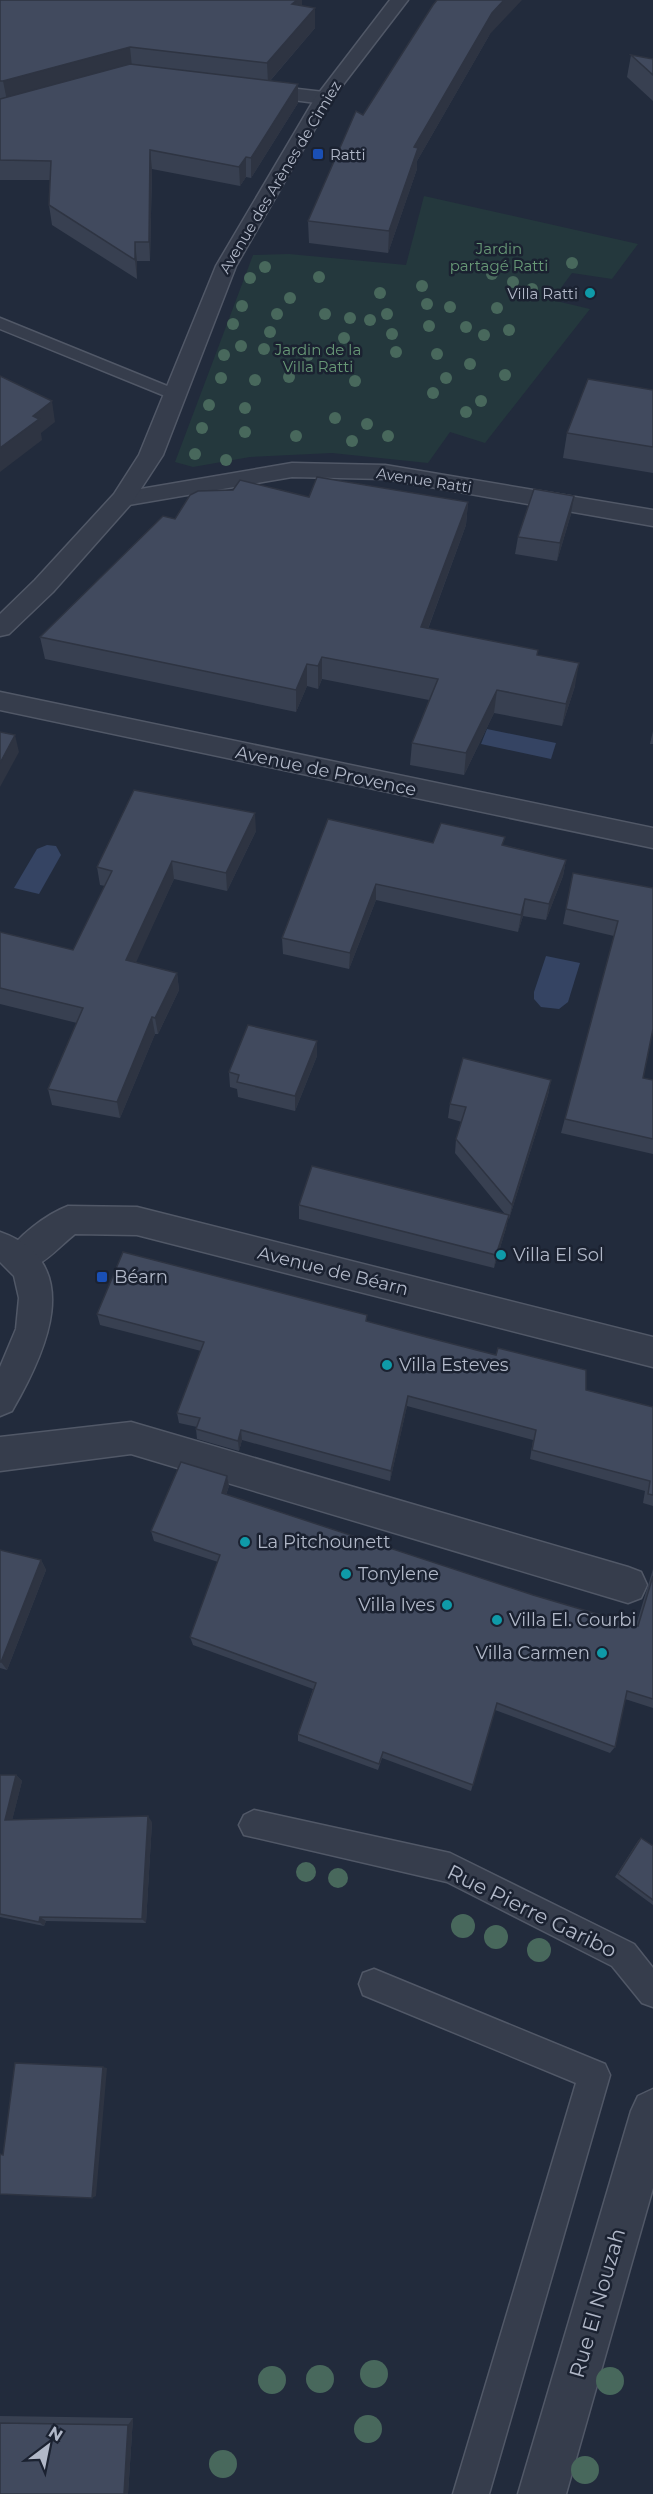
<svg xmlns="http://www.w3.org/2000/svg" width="653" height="2494" font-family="Montserrat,sans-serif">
<rect width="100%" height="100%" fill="#222b3c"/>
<polygon fill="#24383d" points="424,196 638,244 612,279 572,273 552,300 590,309 485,443 450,432 428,463 332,453 250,457 193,467 175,462 253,255 289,254 406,265"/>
<g fill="#354463">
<polygon points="487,729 556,743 551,759 481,744"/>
<polygon points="47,845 56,846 61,855 39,894 14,888 37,849"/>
<polygon points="546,956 580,963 568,1002 559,1009 541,1007 534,999 534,992"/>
</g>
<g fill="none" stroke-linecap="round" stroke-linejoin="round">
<defs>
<g id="service">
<polygon points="0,318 182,392 184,395 182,398 170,398 0,329"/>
<polygon points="254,1810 450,1853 634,1944 653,1968 653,2007 642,2003 612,1966 447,1882 244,1835 239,1825 244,1815"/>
<polygon points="374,1969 605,2064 610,2075 489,2494 453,2494 576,2083 363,1995 359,1984 363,1973"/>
</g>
<g id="minor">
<polygon points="254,84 324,92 333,98 324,104 247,94 245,90 247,86"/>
<polygon points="292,463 385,465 653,510 653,526 385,479 292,477 123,506 115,504 111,499 115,494 123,492"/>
<polygon points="0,692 653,828 653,848 0,710"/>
<path d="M68,1206L137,1207L653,1337V1367L137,1235L75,1234C56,1249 35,1277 10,1268L5,1258C15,1237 47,1214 68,1206Z"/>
<polygon points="131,1422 628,1567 641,1572 647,1585 641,1598 628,1603 131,1454 0,1471 0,1437"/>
<polygon points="653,2089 653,2188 566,2494 518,2494 631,2111 638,2096"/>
</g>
<g id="tertiary">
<polygon points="390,0 408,0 332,99 236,266 163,455 131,504 53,592 9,634 0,636 0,614 35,580 114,494 139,455 216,266 315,98"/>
<path d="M0,1232C88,1263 45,1354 12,1411L0,1416V1367L16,1329L19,1298L14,1276L0,1262Z"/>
</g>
</defs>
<use href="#service" stroke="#515867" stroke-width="3"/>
<use href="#minor" stroke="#515867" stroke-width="3"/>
<use href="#tertiary" stroke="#515867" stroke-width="3"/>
<use href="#service" fill="#363d4c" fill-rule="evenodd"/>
<use href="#minor" fill="#363d4c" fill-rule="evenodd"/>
<use href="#tertiary" fill="#363d4c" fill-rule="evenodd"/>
</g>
<g fill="#48685c">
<circle cx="572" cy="263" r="6"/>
<circle cx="265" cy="267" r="6"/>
<circle cx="492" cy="274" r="6"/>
<circle cx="319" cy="277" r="6"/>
<circle cx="250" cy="278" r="6"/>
<circle cx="513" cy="282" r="6"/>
<circle cx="422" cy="286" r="6"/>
<circle cx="532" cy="289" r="6"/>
<circle cx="380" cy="293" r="6"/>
<circle cx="290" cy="298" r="6"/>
<circle cx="427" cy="304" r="6"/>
<circle cx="242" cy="306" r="6"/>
<circle cx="450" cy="307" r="6"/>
<circle cx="497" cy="308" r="6"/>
<circle cx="277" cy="314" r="6"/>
<circle cx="325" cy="314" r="6"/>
<circle cx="387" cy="314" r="6"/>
<circle cx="350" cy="318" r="6"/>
<circle cx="370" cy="320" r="6"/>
<circle cx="233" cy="324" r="6"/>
<circle cx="429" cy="326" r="6"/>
<circle cx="466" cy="327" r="6"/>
<circle cx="509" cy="330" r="6"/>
<circle cx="270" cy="332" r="6"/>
<circle cx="392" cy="334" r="6"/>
<circle cx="484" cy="335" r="6"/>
<circle cx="344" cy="338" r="6"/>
<circle cx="241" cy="346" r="6"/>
<circle cx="264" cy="349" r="6"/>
<circle cx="396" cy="352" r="6"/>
<circle cx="437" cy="354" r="6"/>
<circle cx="224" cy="355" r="6"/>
<circle cx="308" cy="355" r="6"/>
<circle cx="470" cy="364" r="6"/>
<circle cx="505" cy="375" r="6"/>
<circle cx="289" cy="377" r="6"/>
<circle cx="221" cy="378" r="6"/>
<circle cx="446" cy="378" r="6"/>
<circle cx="255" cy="380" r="6"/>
<circle cx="355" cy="381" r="6"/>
<circle cx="433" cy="393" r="6"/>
<circle cx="481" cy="401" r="6"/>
<circle cx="209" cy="405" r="6"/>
<circle cx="245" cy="408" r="6"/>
<circle cx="466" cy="412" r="6"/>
<circle cx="335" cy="418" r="6"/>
<circle cx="367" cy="424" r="6"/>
<circle cx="202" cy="428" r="6"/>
<circle cx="245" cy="432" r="6"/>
<circle cx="296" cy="436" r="6"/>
<circle cx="388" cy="436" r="6"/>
<circle cx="352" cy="441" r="6"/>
<circle cx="195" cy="454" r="6"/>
<circle cx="226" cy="460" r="6"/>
<circle cx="306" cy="1872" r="10"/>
<circle cx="338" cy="1878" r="10"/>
<circle cx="463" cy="1926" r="12"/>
<circle cx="496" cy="1937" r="12"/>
<circle cx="539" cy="1950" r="12"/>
<circle cx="374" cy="2374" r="14"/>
<circle cx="320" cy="2379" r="14"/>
<circle cx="272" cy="2380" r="14"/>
<circle cx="610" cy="2381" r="14"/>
<circle cx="368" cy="2429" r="14"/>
<circle cx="223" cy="2464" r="14"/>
<circle cx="585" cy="2470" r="14"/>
</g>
<g fill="#384051">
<polygon points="0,0 302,0 302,6 315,8 315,28 270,81 298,103 251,178 246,177 240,186 152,169 150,261 137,261 137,279 52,225 49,205 50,180 0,180"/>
<polygon points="490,34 417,161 417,169 388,253 309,243 308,221 363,115"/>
<polygon points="631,55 653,59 653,101 627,77"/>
<polygon points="653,390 653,473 563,458 567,433"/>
<polygon points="574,496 571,514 557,561 515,554 518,537"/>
<polygon points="309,497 468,502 466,525 428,629 537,655 575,686 562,726 494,713 464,775 410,765 412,743 429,700 322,679 318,689 307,686 296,712 45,659 40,637 175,519"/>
<polygon points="653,731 653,744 650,744"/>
<polygon points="256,831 227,891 174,879 135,963 177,973 179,990 158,1034 155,1034 120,1118 52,1105 48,1089 77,1023 0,1004 0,932 73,950 105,886 100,885 97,867"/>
<polygon points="433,843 504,845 566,860 563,876 546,920 523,916 518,932 376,900 349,969 283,954 282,938"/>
<polygon points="573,873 653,888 643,1078 653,1080 653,1154 561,1133 614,936 563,924"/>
<polygon points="317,1041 317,1056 295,1111 238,1097 237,1089 230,1087 229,1072"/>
<polygon points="551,1080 548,1095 509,1219 508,1218 506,1228 494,1268 299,1219 299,1205 505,1214 455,1153 456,1139 462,1122 448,1118 450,1104"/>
<polygon points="97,1314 367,1315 367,1322 586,1390 653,1407 653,1506 643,1503 645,1491 530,1459 533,1440 407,1406 390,1481 242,1440 239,1451 197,1439 196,1429 197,1427 179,1423 177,1413 201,1351 100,1325"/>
<polygon points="227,1476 229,1486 226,1495 533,1595 636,1625 653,1569 653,1708 625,1699 615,1747 610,1753 495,1710 471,1791 382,1758 378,1770 298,1741 298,1734 313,1689 193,1645 190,1637 218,1562 154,1541 151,1531"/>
<polygon points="0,1550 41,1560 46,1570 7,1670 0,1668"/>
<polygon points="0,1775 16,1775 22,1781 12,1820 152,1822 146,1923 46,1921 44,1926 0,1917"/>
<polygon points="641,1838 653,1846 653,1905 615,1877 638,1841"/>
<polygon points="0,2416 133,2418 128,2494 0,2494"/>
</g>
<g fill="#2e3442">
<polygon points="297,0 302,0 302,16 292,4"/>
<polygon points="504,0 522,0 490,34 417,161 417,169 388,253 389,231 414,147 492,13"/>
<polygon points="315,8 315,28 268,83 267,63"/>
<polygon points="130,47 132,67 7,101 3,81"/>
<polygon points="298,84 298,103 251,178 251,158"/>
<polygon points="150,150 152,169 150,261 149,242"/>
<polygon points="246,157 246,177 240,186 239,167"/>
<polygon points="135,242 137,261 137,279 135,260"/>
<polygon points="52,401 55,422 41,433 42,440 0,472 0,448 33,416"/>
<polygon points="574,496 571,514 557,561 560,543"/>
<polygon points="468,502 466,525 420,650 421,627"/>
<polygon points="322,657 322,679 318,689 318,666"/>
<polygon points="579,663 575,686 562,726 566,704"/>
<polygon points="307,664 307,686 296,712 296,690"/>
<polygon points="497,690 494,713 464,775 466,753"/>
<polygon points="15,735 19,752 0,787 0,763"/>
<polygon points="255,813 256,831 227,891 226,873"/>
<polygon points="566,860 563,876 546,920 549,904"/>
<polygon points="172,861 174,879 129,978 126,960"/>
<polygon points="376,884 376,900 349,969 350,953"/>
<polygon points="525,899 523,916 518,932 521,915"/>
<polygon points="177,973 179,990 158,1034 155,1018"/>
<polygon points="152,1017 155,1034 120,1118 117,1102"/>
<polygon points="317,1041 317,1056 295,1111 295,1096"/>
<polygon points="551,1080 548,1095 509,1219 512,1205"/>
<polygon points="509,1215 506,1228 494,1268 496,1255"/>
<polygon points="408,1396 407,1406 390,1481 391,1471"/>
<polygon points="241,1430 242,1440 239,1451 238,1441"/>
<polygon points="227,1476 229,1486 223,1503 222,1493"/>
<polygon points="41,1560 46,1570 7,1670 1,1662"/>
<polygon points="16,1775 22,1781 11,1825 5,1820"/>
<polygon points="148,1816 152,1822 146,1923 142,1919"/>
<polygon points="40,1917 46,1921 44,1926 39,1922"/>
<polygon points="103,2067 107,2068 96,2196 92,2198"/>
<polygon points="133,2418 128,2494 124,2494 128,2425"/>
</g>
<g fill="#414a5e" stroke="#2e3442" stroke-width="1.5">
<polygon points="0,0 297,0 292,4 315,8 267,63 130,47 3,81 0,81"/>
<polygon points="437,0 504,0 492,13 414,147 418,148 389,231 308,221 356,111 363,115 433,5"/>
<polygon points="631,55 653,59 653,75"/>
<polygon points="130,64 298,84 251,158 246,157 239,167 150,150 149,242 135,242 135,260 49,205 51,161 0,160 0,99"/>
<polygon points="0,376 52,401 33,416 39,419 0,448"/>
<polygon points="588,379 653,390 653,447 567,433"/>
<polygon points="317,477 468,502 421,627 538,650 537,655 579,663 566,704 497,690 466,753 412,743 438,679 322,657 318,666 307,664 296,690 40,637 163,516 175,519 190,495 198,491 233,490 240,480 309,497"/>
<polygon points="534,489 574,496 560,543 518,537"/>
<polygon points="0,732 15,735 0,763"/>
<polygon points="134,790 255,813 226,873 172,861 126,960 177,973 155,1018 152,1017 117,1102 48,1089 83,1008 0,988 0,932 73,950 112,871 97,867"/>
<polygon points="328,819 433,843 441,823 505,837 502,845 566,860 549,904 525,899 521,915 376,884 350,953 282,938"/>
<polygon points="573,873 653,888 653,1029 643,1078 653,1080 653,1139 565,1119 618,921 566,909"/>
<polygon points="248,1025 317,1041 295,1096 237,1082 239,1075 229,1072"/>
<polygon points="463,1058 551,1080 512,1205 456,1139 466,1107 450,1104"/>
<polygon points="312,1166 509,1215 496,1255 299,1205"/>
<polygon points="123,1252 367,1315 366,1321 426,1337 496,1355 498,1348 586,1370 586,1390 653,1407 653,1495 648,1494 650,1481 532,1450 536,1430 408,1396 391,1471 241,1430 238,1441 196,1429 200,1418 177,1413 204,1342 97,1314"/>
<polygon points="181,1462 227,1476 222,1493 533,1595 638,1626 653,1576 653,1699 627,1691 615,1747 497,1703 473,1785 383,1752 379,1764 298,1734 316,1683 190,1637 220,1555 151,1531"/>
<polygon points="0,1550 41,1560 1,1662 0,1662"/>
<polygon points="0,1775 16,1775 5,1820 148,1816 142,1919 40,1917 39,1922 0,1914"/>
<polygon points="641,1838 653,1846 653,1900 618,1874"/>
<polygon points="15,2063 103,2067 92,2198 0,2194 0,2154 3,2155"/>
<polygon points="0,2423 128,2425 124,2494 0,2494"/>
</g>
<g fill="#1a4fb4" stroke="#1b2231" stroke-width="2">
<rect x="312" y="148" width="12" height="12" rx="3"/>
<rect x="96" y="1271" width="12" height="12" rx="3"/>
</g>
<g fill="#0f9aa8" stroke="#1b2231" stroke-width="2">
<circle cx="590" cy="293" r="6"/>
<circle cx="501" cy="1255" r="6"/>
<circle cx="387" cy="1365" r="6"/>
<circle cx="245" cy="1542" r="6"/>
<circle cx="346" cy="1574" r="6"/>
<circle cx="447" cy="1605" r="6"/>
<circle cx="497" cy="1620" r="6"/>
<circle cx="602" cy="1653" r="6"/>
</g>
<g text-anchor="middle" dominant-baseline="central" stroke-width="5" stroke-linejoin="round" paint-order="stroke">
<g font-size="15" fill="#b1b8c8" stroke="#1b2231" text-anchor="start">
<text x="330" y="154">Ratti</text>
<text x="578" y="293" text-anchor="end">Villa Ratti</text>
</g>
<g font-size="15" fill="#b1b8c8" stroke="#1b2231">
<text transform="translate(280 177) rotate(-59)">Avenue des Arènes de Cimiez</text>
<text transform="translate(424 480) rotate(9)">Avenue Ratti</text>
</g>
<g font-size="15" fill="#689977" stroke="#1b2231">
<text x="499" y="248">Jardin<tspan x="499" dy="17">partagé Ratti</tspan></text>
<text x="318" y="349">Jardin de la<tspan x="318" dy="17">Villa Ratti</tspan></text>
</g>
<g font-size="18" fill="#b1b8c8" stroke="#1b2231">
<text transform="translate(326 771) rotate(12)">Avenue de Provence</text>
<text transform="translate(333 1271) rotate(14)">Avenue de Béarn</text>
</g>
<g font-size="18" fill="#b1b8c8" stroke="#1b2231" text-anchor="start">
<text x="513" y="1255">Villa El Sol</text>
<text x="114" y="1277">Béarn</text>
<text x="399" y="1365">Villa Esteves</text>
<text x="257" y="1542">La Pitchounett</text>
<text x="358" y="1574">Tonylene</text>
<text x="435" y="1605" text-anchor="end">Villa Ives</text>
<text x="509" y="1620">Villa El. Courbi</text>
<text x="590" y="1653" text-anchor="end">Villa Carmen</text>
</g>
<g font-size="21" fill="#b1b8c8" stroke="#1b2231">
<text transform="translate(532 1911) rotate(26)">Rue Pierre Garibo</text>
<text transform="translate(597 2303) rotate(-74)">Rue El Nouzah</text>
</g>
</g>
<g transform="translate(48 2446) rotate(32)" stroke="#1b2231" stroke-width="4.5" paint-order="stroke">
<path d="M0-4.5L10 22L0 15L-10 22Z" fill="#b1b8c8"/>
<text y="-9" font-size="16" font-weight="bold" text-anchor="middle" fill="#b1b8c8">N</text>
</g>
</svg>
